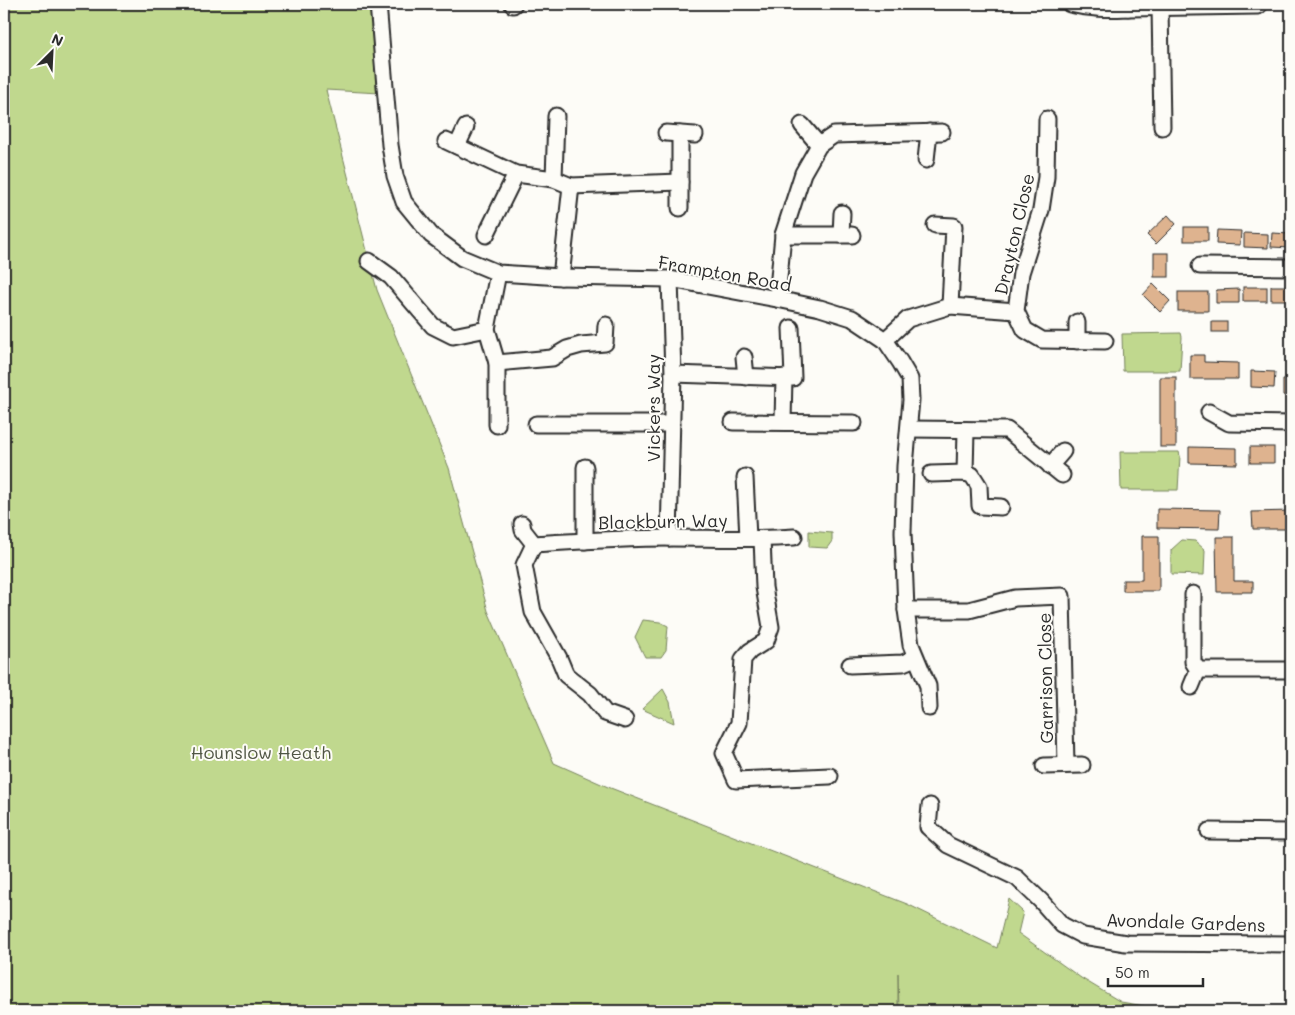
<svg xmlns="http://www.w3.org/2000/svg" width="1295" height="1015" font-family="Mali,sans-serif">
<rect width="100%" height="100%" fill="#fdfcf7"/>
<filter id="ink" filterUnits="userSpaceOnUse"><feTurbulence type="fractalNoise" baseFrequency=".02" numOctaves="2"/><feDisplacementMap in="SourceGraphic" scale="10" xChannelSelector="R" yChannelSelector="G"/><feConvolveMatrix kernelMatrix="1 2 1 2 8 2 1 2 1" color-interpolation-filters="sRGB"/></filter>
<g filter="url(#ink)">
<g fill="#c0d88e" stroke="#76825c">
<polygon points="4,4 372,4 380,93 326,90 377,290 449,468 488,611 554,763 608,787 907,904 997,948 1009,899 1023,912 1018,933 1081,978 1121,1002 1144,1006 1144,1011 899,1011 898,973 898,1011 4,1011"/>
<polygon points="1181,333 1182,337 1180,371 1123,371 1122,334"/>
<polygon points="1120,452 1179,452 1180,456 1178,490 1121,490"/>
<polygon points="809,531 832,533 832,541 827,548 809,547"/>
<polygon points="1182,540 1195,541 1205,550 1204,575 1171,574 1171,550"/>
<polygon points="643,620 660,622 668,626 666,650 661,657 645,657 635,637"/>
<polygon points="663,689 670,702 674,723 642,709"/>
</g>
<g fill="#deb38f" stroke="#2b2b2b">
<polygon points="1168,215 1176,224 1156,244 1147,235"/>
<rect x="1184" y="227" width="24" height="14"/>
<polygon points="1217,230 1241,231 1240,245 1216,244"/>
<polygon points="1244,233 1268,234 1268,248 1244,247"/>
<polygon points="1272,233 1291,234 1291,248 1271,247"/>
<rect x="1154" y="253" width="15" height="24"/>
<polygon points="1153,284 1170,301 1160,312 1143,295"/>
<rect x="1271" y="286" width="20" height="14"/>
<rect x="1243" y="287" width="24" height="14"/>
<polygon points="1239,289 1239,303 1216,303 1216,290"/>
<rect x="1178" y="292" width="30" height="19"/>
<rect x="1212" y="322" width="15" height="10"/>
<polygon points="1190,355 1204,355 1204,362 1238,363 1238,379 1190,379"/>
<polygon points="1251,371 1275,372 1274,388 1251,387"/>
<rect x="1160" y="377" width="16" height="70"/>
<polygon points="1283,380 1291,380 1291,397 1283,395"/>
<rect x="1286" y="445" width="5" height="17"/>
<polygon points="1189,447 1237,448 1237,464 1189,463"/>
<rect x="1250" y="447" width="24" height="16"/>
<polygon points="1157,509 1220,510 1219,529 1157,528"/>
<polygon points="1291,511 1291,529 1253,529 1252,512"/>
<polygon points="1142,536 1159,536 1159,591 1123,591 1123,580 1142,580"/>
<polygon points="1216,537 1234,537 1234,581 1253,581 1253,592 1217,592"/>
</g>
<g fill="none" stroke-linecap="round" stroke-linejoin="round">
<defs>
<g id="street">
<polyline points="378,4 390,145 395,176 404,202 431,235 462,258 498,273 561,277 670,279 777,299 820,308 852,318 885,340 900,362 910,379 911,400 905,466 903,532 906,610 911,645 928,686 929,708"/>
<path d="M1070,4C1090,9 1107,9 1128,8"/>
<polyline points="1128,4 1128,8 1258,6 1260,4"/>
<polyline points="513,5 514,4"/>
<polyline points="1160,7 1162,127"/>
<polyline points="1047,119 1046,177 1041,210 1021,273 1016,311 1025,330 1042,340 1105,341"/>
<polyline points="802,125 819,145"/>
<polyline points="666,133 695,135"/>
<polyline points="680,134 680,208"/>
<polyline points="446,141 516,174 554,179 571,186 561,277"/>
<polyline points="457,146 466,127"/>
<polyline points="926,160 929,132"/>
<polyline points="554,179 556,116"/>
<polyline points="571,186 680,182"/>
<polyline points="935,225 954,226 950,306"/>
<polyline points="486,235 516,174"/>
<polyline points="783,235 852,235"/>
<polyline points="841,235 842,213"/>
<polyline points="369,261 391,277 433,326 453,336 487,329"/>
<polyline points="1200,266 1291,267"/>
<polyline points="777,299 783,235 803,173 819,145 834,135 942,132"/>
<polyline points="1077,322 1077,341"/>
<polyline points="885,340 908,319 950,306 1016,311"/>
<polyline points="744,357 746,377"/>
<polyline points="497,363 552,358 567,349 581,345 605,343 606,325"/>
<polyline points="673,374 793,378 791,328"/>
<polyline points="1209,412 1229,423 1291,424"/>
<polyline points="733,422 854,423"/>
<polyline points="783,422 784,377"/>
<polyline points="536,424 672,424"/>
<polyline points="497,425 497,363 487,329 498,273"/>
<polyline points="909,429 1007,430 1062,475"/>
<polyline points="1050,466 1063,451"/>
<polyline points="585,467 585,541"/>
<polyline points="965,473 966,430"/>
<polyline points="931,474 965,473 972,475 979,486 980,506 1001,507"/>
<polyline points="745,477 748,538"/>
<path d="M522,524L523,530L534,544C580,541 626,538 671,538C712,538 753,540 794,537"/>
<polyline points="669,538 673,374 670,279"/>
<polyline points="762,539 764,587 771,627 766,641 750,651 743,659 739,723 724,753 736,780 830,776"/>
<polyline points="534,544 524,565 533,612 559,658 566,675 590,694 605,713 625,720"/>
<polyline points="1193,594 1193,662 1198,670 1291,670"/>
<polyline points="906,610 969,610 1015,598 1062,596 1066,765"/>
<polyline points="850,665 903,663 915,658"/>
<polyline points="1191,687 1198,670"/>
<polyline points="1044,766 1082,765"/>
<polyline points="930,806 928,827 948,845 1017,878 1041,901 1062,925 1083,936 1126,943 1291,944"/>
<polyline points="1209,831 1291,832"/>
</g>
</defs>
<use href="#street" stroke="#2b2b2b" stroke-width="19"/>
<use href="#street" stroke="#fdfcf7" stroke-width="15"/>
</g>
</g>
<g text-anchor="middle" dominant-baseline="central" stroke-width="4" stroke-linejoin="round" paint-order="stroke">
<g font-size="18" fill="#2b2b2b" stroke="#fdfcf7">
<text transform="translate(1014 234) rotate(-77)">Drayton Close</text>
<text transform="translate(725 273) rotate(10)">Frampton Road</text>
<text transform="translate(653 408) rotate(-90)">Vickers Way</text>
<text transform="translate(663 521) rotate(-1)">Blackburn Way</text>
<text transform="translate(1045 678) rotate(-91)">Garrison Close</text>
<text transform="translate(1186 922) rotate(2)">Avondale Gardens</text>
</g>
<g font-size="18" fill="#505644" stroke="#fdfcf7">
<text x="261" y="752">Hounslow Heath</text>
</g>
</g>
<rect width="1295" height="1015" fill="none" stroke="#fdfcf7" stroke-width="20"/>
<rect x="10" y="10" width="1275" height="995" fill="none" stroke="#2b2b2b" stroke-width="2" filter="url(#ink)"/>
<g transform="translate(52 52) rotate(24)" stroke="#fdfcf7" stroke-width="4" paint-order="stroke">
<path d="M0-4L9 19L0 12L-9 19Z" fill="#2b2b2b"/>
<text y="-8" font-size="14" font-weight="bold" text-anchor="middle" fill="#2b2b2b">N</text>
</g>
<path d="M1108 978v8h95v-8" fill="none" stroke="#2b2b2b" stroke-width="2.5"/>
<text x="1115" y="978" font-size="15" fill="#2b2b2b" stroke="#fdfcf7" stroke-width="4" paint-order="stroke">50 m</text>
</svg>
